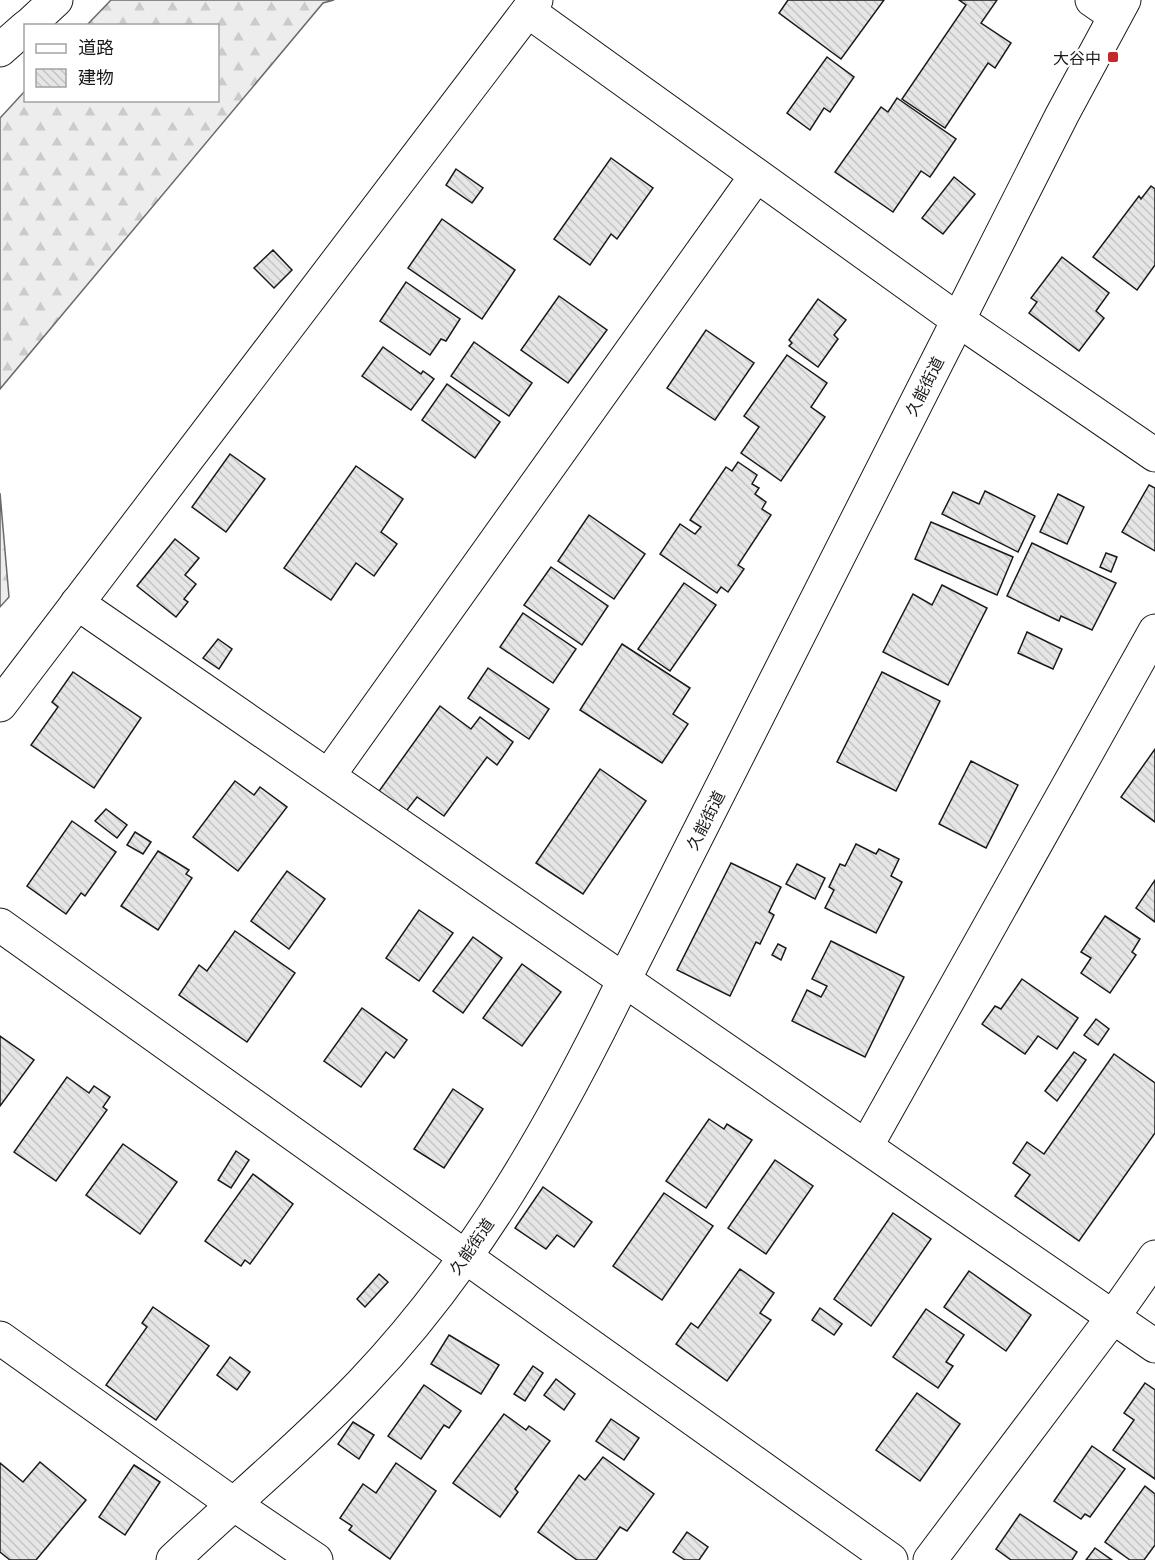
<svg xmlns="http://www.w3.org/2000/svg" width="1155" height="1560" font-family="Commissioner,'Noto Sans JP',sans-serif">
<defs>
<pattern id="forest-firs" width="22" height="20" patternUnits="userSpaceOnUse" patternTransform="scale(1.5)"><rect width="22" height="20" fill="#ededed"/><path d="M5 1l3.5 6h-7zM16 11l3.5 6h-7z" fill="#cbcbcb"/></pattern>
<pattern id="building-back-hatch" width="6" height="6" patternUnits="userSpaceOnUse" patternTransform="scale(1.5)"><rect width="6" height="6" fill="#e6e6e6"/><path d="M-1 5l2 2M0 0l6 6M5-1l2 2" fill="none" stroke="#c5c5c5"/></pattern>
</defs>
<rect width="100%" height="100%" fill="#fff"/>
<g fill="url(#forest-firs)" stroke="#6a6a6a" stroke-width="1.5">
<polygon points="111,0 334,0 323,3 0,389 0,118 25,91 26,100 218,100 218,26 87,25"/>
<polygon points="0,493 9,597 0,607"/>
</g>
<g fill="url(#building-back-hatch)" stroke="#1a1a1a" stroke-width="1.5">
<polygon points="788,0 884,0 841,59 779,13"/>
<polygon points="959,0 997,0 981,23 1011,43 995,68 988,63 945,128 902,99 966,5"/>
<polygon points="827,57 854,77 830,112 824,108 810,130 787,113"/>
<polygon points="897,98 956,139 930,177 921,171 893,212 835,172 881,107 888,112"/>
<polygon points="611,158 653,188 617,239 611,234 590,265 554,239"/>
<polygon points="456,169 483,188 472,203 446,185"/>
<polygon points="954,177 975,194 943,234 922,218"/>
<polygon points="1151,186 1155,189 1155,265 1137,290 1093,257 1139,196 1141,199"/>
<polygon points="442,219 515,270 482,319 408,268"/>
<polygon points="273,250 292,270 274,288 254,268"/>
<polygon points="1062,257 1109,293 1096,311 1104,318 1079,351 1029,313 1037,302 1031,298"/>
<polygon points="406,282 460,319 446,341 441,339 430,355 380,321"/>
<polygon points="559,296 607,330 568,383 521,350"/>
<polygon points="818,299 846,320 834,335 838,339 818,367 789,346 792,343 789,340"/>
<polygon points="706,330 754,363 715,420 667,388"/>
<polygon points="474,342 532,383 509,416 451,376"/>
<polygon points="383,347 421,374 423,371 434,379 411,410 362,376"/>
<polygon points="787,355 827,383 811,407 825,417 781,481 741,453 759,427 744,416"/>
<polygon points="447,384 500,422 475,458 422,420"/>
<polygon points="230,454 265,479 226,532 192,507"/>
<polygon points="738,462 757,475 752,484 759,488 755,494 766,502 762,509 771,515 738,565 744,569 728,592 721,587 717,593 660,554 680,524 695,534 701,527 690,520 726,467 732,471"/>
<polygon points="356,466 403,499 381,532 397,544 374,576 356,563 331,600 284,568"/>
<polygon points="1149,485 1155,488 1155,551 1122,532"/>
<polygon points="985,491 1035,516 1018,552 942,514 953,492 979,504"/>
<polygon points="1058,494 1084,507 1067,544 1040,532"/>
<polygon points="589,515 645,554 614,599 558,561"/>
<polygon points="931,522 1013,557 997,595 915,559"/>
<polygon points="175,539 199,558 185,575 196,584 184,599 188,602 176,617 137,586"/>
<polygon points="1032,543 1116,583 1092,630 1061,616 1059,621 1007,596"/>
<polygon points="1106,553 1117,557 1111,572 1100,567"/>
<polygon points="551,567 608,606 582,645 524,605"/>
<polygon points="684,583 716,605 670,671 638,649"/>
<polygon points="942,585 987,608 948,685 883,652 913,594 932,605"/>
<polygon points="523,613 576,649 553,683 500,647"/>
<polygon points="1027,632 1062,649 1053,669 1018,653"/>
<polygon points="218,639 232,649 219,669 203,658"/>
<polygon points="622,644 690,688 673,714 688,724 662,763 580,710"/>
<polygon points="488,668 549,709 529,739 468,698"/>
<polygon points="73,672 141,718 94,788 31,745 58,707 52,702"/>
<polygon points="882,672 940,701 896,791 837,762"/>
<polygon points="440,706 471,729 480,717 513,742 497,765 487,757 444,816 417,797 404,814 377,794"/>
<polygon points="1155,749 1155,822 1121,797"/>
<polygon points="971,761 1018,785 986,848 939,824"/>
<polygon points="600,769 646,801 583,894 536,863"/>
<polygon points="235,781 254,795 260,787 287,807 238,871 193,837"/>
<polygon points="106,809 127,825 117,838 95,821"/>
<polygon points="72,821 116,852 85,896 81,893 66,914 27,886"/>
<polygon points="135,832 151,842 143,854 127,845"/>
<polygon points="856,844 876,854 879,849 899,859 891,876 902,882 876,933 825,908 834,890 829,887 840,864 845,866"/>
<polygon points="158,851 189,870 186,874 192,878 158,930 121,906"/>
<polygon points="731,863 781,887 769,912 774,915 760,944 756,942 730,996 677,970"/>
<polygon points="797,864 825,878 815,899 786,884"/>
<polygon points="287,871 325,899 289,949 251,921"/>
<polygon points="1155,880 1155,922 1136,908"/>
<polygon points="419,910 453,933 419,981 386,958"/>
<polygon points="1105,916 1140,939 1132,952 1136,955 1110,993 1081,973 1091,958 1081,952"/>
<polygon points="235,931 295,973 247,1042 179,995 199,965 207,971"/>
<polygon points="473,937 502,958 463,1013 433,991"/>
<polygon points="831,941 904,977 865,1057 792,1021 807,990 821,997 827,986 812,979"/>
<polygon points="778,944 786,948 781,960 772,955"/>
<polygon points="522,964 561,992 522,1046 483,1018"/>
<polygon points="1022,979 1078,1018 1057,1049 1038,1036 1025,1054 982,1024 995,1006 1001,1009"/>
<polygon points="362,1008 407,1040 394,1058 386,1052 361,1087 324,1061"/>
<polygon points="1096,1019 1109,1029 1098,1045 1084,1035"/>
<polygon points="0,1036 34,1060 0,1106"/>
<polygon points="1074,1052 1086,1060 1057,1101 1045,1091"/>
<polygon points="1114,1054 1155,1083 1155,1133 1079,1241 1015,1196 1030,1175 1013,1163 1027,1142 1044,1154"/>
<polygon points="67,1077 89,1093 94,1086 110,1097 103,1107 107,1110 56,1181 14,1152"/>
<polygon points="453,1089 483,1109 444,1168 414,1149"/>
<polygon points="709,1119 724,1129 727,1124 752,1140 706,1208 666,1181"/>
<polygon points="123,1144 177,1182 140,1234 86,1195"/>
<polygon points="236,1151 249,1160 231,1188 218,1180"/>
<polygon points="775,1160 813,1186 766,1254 728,1228"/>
<polygon points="253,1174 293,1204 250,1264 245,1260 241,1266 205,1241"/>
<polygon points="543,1187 592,1222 574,1247 557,1235 546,1249 515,1228"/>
<polygon points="664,1193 713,1226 662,1300 613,1266"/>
<polygon points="893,1213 931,1239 871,1326 834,1299"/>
<polygon points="740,1269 774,1293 760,1313 771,1320 727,1381 676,1344 691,1323 698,1328"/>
<polygon points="969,1271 1031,1315 1006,1351 944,1307"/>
<polygon points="379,1274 388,1282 365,1307 357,1299"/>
<polygon points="153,1307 209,1346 156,1420 106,1385 147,1327 142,1323"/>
<polygon points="820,1308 842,1324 834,1335 812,1320"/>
<polygon points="926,1309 964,1335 946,1362 953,1366 938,1388 893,1357"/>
<polygon points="449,1335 499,1365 481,1394 431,1364"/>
<polygon points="230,1357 250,1372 237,1390 217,1375"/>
<polygon points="533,1366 543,1373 525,1401 514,1394"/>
<polygon points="556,1379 575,1394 564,1410 544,1395"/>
<polygon points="1145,1383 1155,1390 1155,1479 1113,1450 1134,1420 1124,1413"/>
<polygon points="424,1385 461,1411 449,1428 444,1425 421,1459 388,1436"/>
<polygon points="917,1393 960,1424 920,1481 876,1450"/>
<polygon points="504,1414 526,1430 529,1426 550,1441 515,1489 518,1492 500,1517 453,1483"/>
<polygon points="611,1419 639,1438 624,1460 596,1441"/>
<polygon points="353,1422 374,1435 359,1459 338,1444"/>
<polygon points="1092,1446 1125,1469 1090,1517 1085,1514 1081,1519 1054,1501"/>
<polygon points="603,1457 654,1494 627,1531 620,1527 596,1560 577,1560 538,1532 579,1475 585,1480"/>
<polygon points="40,1462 86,1500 36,1560 10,1560 0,1552 0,1463 23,1482"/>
<polygon points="396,1463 436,1491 390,1559 349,1530 352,1526 340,1518 363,1484 376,1493"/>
<polygon points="134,1465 160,1482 125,1535 99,1517"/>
<polygon points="1145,1486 1155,1494 1155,1545 1144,1560 1130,1560 1105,1542"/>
<polygon points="1020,1514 1077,1552 1072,1560 1011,1560 996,1549"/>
<polygon points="687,1532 708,1547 699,1560 685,1560 673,1552"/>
<polygon points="1095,1548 1112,1560 1086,1560"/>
</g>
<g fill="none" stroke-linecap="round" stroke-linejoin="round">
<defs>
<g id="street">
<polyline points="1092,0 1115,16"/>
<polyline points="528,11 958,320 1155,455"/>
<polyline points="28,26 56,0"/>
<polyline points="0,50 26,27"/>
<path d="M77,603C437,849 796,1097 1155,1346"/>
<polyline points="0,705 536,0"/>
<polyline points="329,775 756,176"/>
<polyline points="0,925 891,1560"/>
<polyline points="867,1145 1155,631"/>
<polyline points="0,1338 232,1503 316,1560"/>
</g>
<g id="secondary">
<path d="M173,1560C235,1501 303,1445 362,1383C474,1266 554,1124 624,980L1062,115L1124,0"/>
<polyline points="930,1560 1113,1317 1155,1257"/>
</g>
</defs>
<use href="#street" stroke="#1a1a1a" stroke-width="35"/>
<use href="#secondary" stroke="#1a1a1a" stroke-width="35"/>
<use href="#street" stroke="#fff" stroke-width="33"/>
<use href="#secondary" stroke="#fff" stroke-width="33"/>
</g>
<rect fill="#c62828" stroke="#fff" stroke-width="2" x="1107" y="51" width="12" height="12" rx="3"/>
<g text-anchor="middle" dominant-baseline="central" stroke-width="4.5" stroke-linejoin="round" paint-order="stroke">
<g font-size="16" fill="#1a1a1a" stroke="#fff" text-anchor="end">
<text x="1101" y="57">大谷中</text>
</g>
<g font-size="16" fill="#1a1a1a" stroke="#fff">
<text transform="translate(924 386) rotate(-63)">久能街道</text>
<text transform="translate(705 820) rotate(-63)">久能街道</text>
<text transform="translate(471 1246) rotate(-55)">久能街道</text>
</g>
</g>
<rect x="24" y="24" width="195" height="78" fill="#ffffff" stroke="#a3a3a3" stroke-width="1.5"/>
<rect x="36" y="44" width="30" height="9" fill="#ffffff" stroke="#a3a3a3" stroke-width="1.5"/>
<text x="78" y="54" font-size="18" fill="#1a1a1a">道路</text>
<rect x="36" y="69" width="30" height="18" fill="url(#building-back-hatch)" stroke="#a3a3a3" stroke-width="1.5"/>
<text x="78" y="84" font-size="18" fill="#1a1a1a">建物</text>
</svg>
